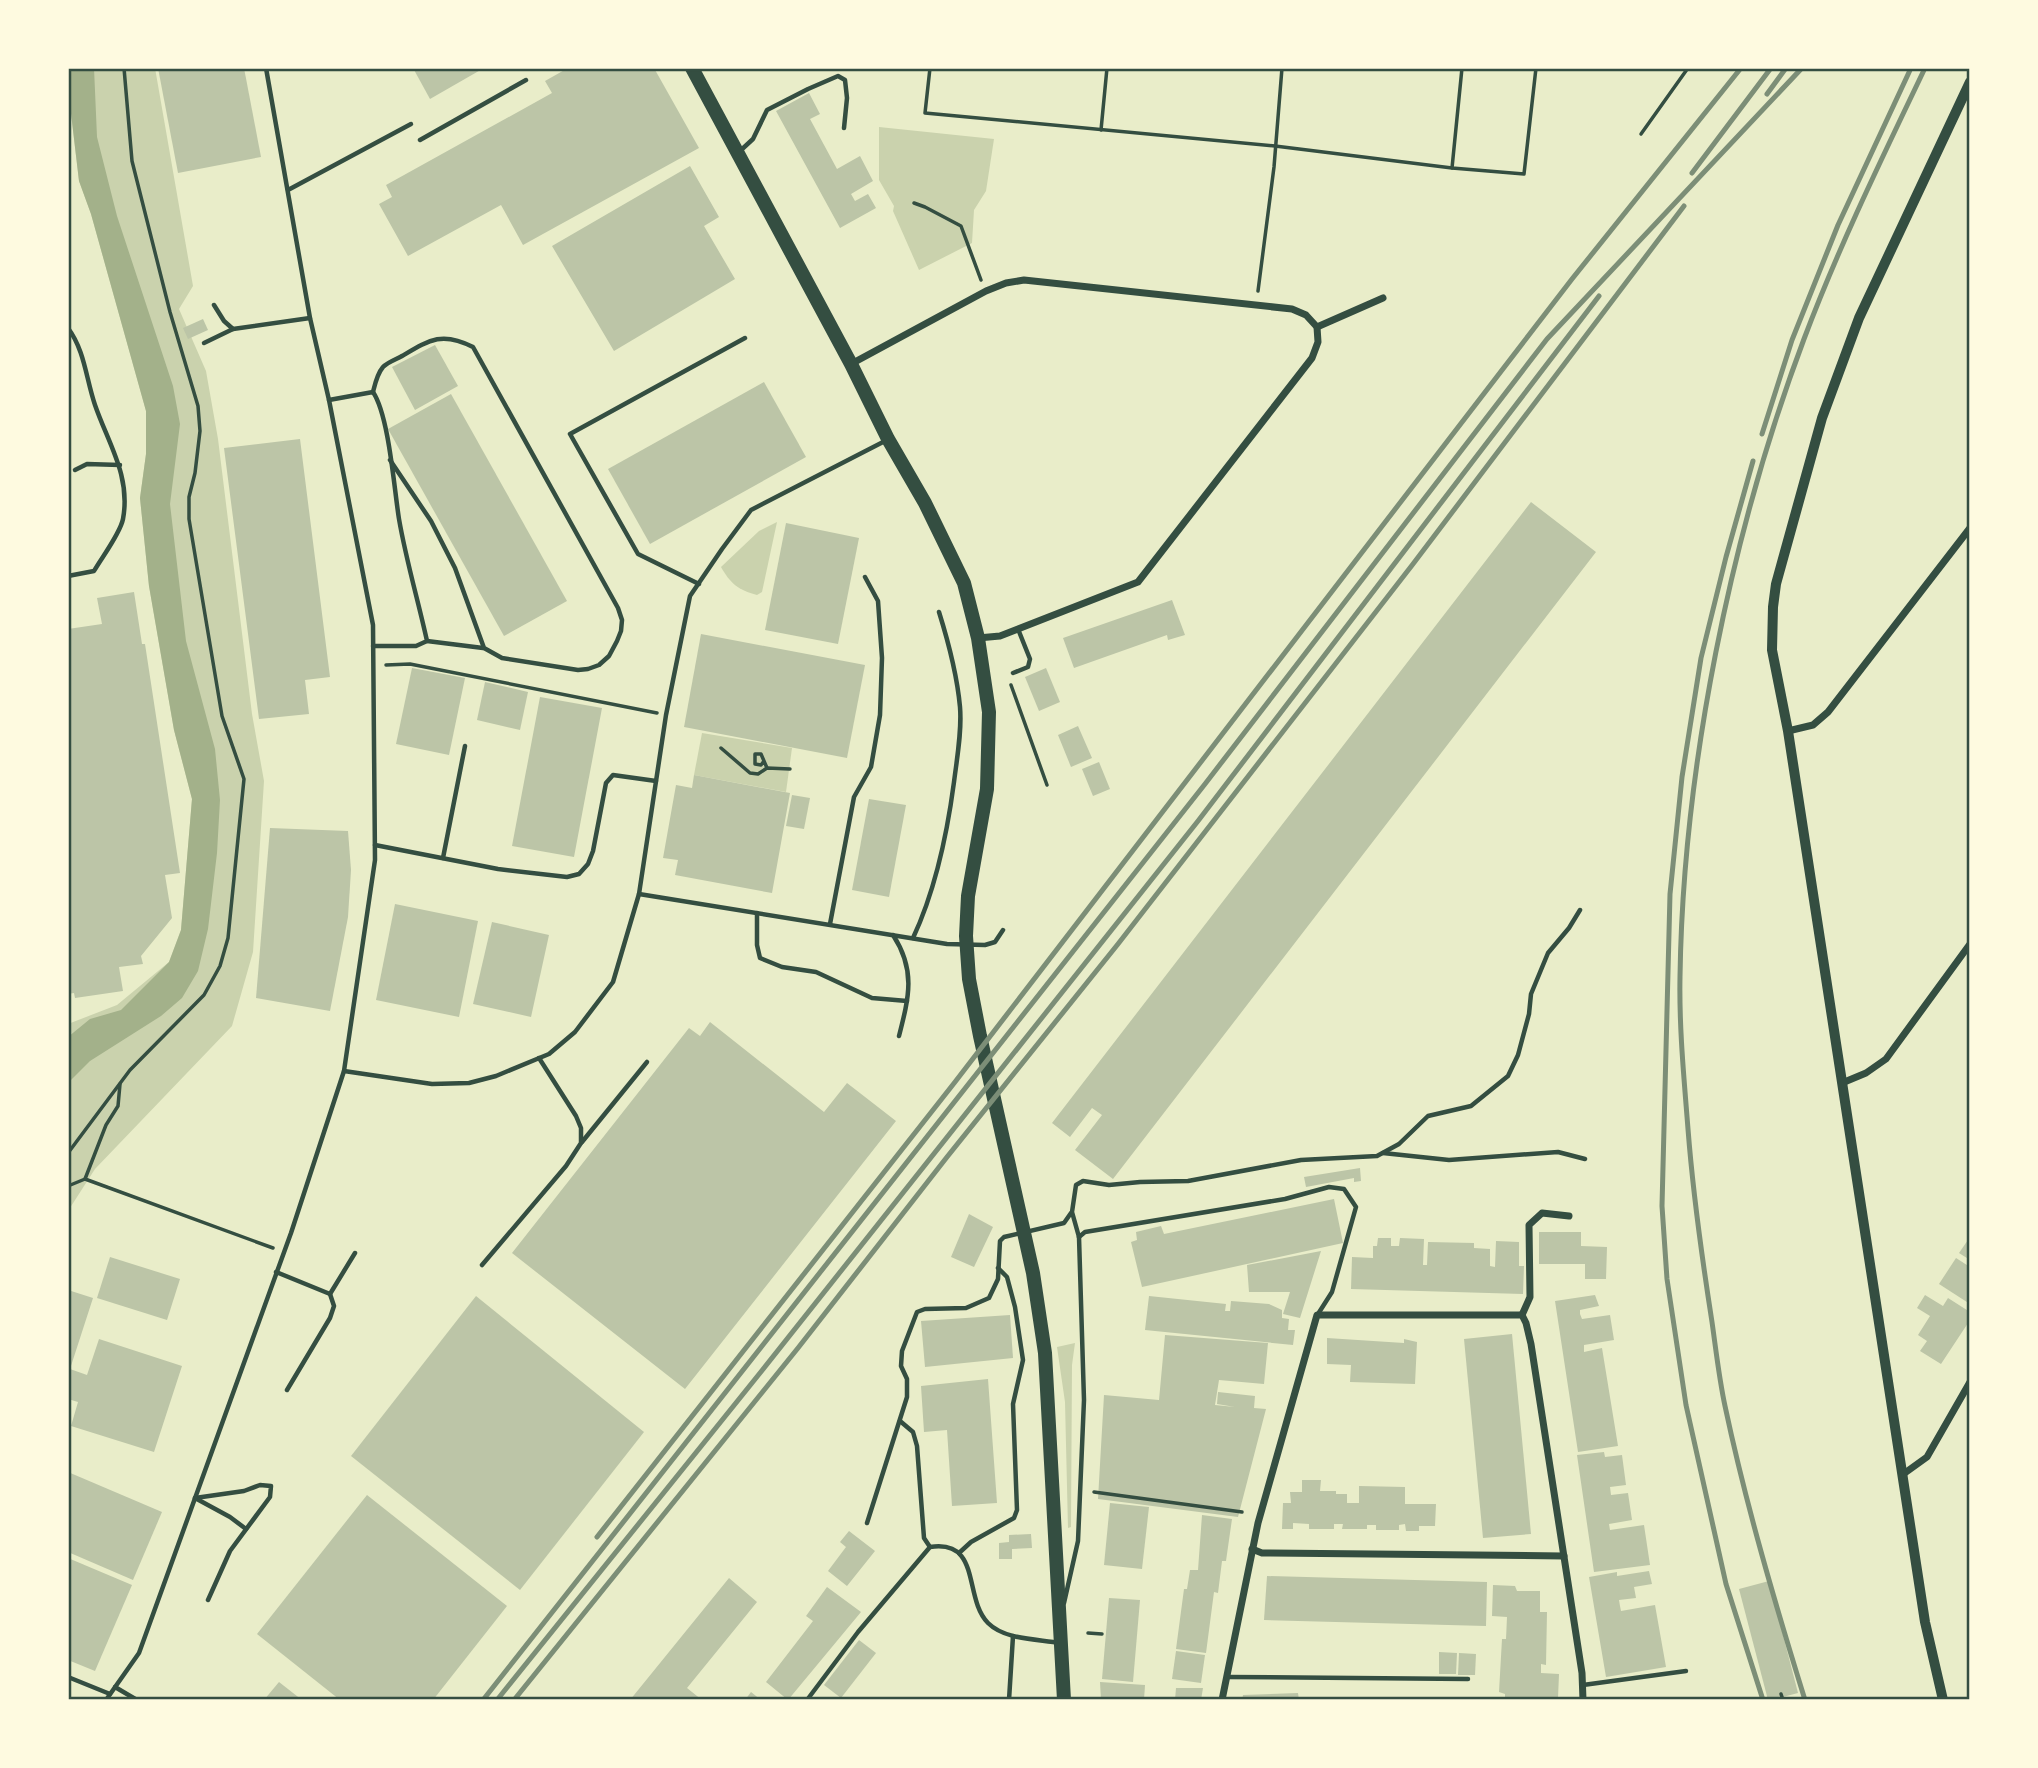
<svg xmlns="http://www.w3.org/2000/svg" width="2038" height="1768" font-family="'Titillium Web',sans-serif">
<rect width="100%" height="100%" fill="#e9edc9"/>
<g fill="#cad2ad">
<polygon points="68,68 155,68 193,286 179,309 206,371 218,439 252,714 264,781 253,952 232,1026 95,1169 68,1211 68,1024 117,1005 169,962 181,930 192,799 174,730 149,586 140,498 146,454 146,411 91,214 79,181 68,88"/>
<polygon points="879,127 994,139 986,191 974,210 972,243 919,270 893,211 894,206 879,180"/>
<path d="M777,522L762,592L757,595C738,590 730,583 721,567L759,531Z"/>
<polygon points="702,733 792,748 786,792 694,775"/>
<polygon points="1075,1343 1072,1365 1071,1527 1068,1528 1065,1402 1057,1347"/>
</g>
<polygon fill="#a3b18a" points="68,68 94,68 97,137 117,216 173,386 180,424 170,504 186,641 215,749 220,800 217,853 208,929 198,971 182,998 161,1016 90,1061 68,1083 68,1037 90,1019 121,1010 169,962 181,930 192,799 174,730 149,586 140,498 146,454 146,411 91,214 79,181 68,88"/>
<g fill="#bcc5a7">
<polygon points="158,68 244,68 261,157 178,173"/>
<polygon points="413,68 484,68 430,99"/>
<polygon points="568,68 654,68 699,148 523,245 501,205 408,256 379,204 392,197 386,185 552,93 545,81"/>
<polygon points="809,93 820,114 810,119 837,169 860,156 873,181 851,194 855,201 868,194 876,208 840,228 776,111"/>
<polygon points="690,166 719,217 704,226 735,279 614,351 552,246"/>
<polygon points="203,319 208,330 188,339 183,328"/>
<polygon points="435,345 458,386 415,410 392,367"/>
<polygon points="764,382 806,457 650,544 608,469"/>
<polygon points="451,394 567,601 504,636 388,429"/>
<polygon points="300,439 330,677 305,680 309,714 259,719 224,448"/>
<polygon points="1531,502 1596,552 1113,1179 1075,1150 1102,1115 1092,1108 1070,1137 1052,1123"/>
<polygon points="786,523 859,538 838,644 765,630"/>
<polygon points="134,592 142,644 145,644 180,873 165,875 172,918 141,956 143,964 119,967 123,991 75,998 74,993 68,994 68,629 102,624 97,598"/>
<polygon points="1172,600 1185,635 1168,640 1167,635 1074,668 1063,638"/>
<polygon points="701,634 865,665 847,758 684,727"/>
<polygon points="412,668 465,678 449,755 396,744"/>
<polygon points="1046,668 1060,702 1039,711 1025,677"/>
<polygon points="485,682 528,692 520,730 477,720"/>
<polygon points="540,697 602,708 574,857 512,846"/>
<polygon points="1078,726 1092,758 1071,767 1058,735"/>
<polygon points="1099,762 1110,789 1093,796 1082,769"/>
<polygon points="694,775 790,793 772,893 675,875 678,860 663,858 676,785 692,788"/>
<polygon points="792,795 810,798 804,829 786,826"/>
<polygon points="869,799 906,805 889,897 852,890"/>
<polygon points="270,828 348,831 351,870 348,917 330,1011 256,998"/>
<polygon points="395,904 478,921 459,1017 376,1000"/>
<polygon points="492,922 549,935 531,1017 473,1004"/>
<polygon points="710,1022 824,1112 847,1083 896,1121 685,1389 512,1253 689,1028 700,1036"/>
<polygon points="1360,1168 1361,1181 1354,1182 1354,1178 1306,1187 1304,1177"/>
<polygon points="1334,1199 1343,1243 1142,1287 1131,1242 1137,1240 1136,1232 1161,1226 1164,1234"/>
<polygon points="969,1214 993,1227 974,1267 951,1257"/>
<polygon points="1539,1232 1581,1232 1581,1246 1607,1247 1606,1279 1585,1279 1585,1264 1539,1264"/>
<polygon points="1970,1237 1970,1260 1959,1253"/>
<polygon points="1378,1238 1391,1238 1391,1246 1399,1246 1400,1238 1424,1239 1423,1265 1427,1265 1428,1242 1474,1243 1474,1248 1490,1249 1490,1266 1495,1267 1496,1241 1519,1242 1519,1266 1524,1266 1523,1294 1351,1289 1352,1257 1373,1258 1373,1246 1377,1246"/>
<polygon points="1321,1251 1300,1318 1283,1314 1290,1292 1249,1292 1247,1265"/>
<polygon points="110,1257 180,1279 167,1320 97,1298"/>
<polygon points="1956,1258 1970,1267 1970,1304 1939,1284"/>
<polygon points="68,1290 93,1298 70,1369 87,1375 99,1339 182,1366 154,1452 71,1426 78,1402 68,1399"/>
<polygon points="1595,1295 1599,1306 1580,1310 1580,1314 1582,1319 1610,1315 1614,1340 1584,1345 1584,1352 1602,1348 1618,1446 1578,1452 1555,1301"/>
<polygon points="1925,1295 1943,1306 1948,1298 1970,1312 1970,1320 1941,1364 1920,1351 1927,1341 1918,1335 1930,1316 1917,1308"/>
<polygon points="476,1296 644,1432 520,1590 351,1456"/>
<polygon points="1149,1296 1226,1304 1225,1311 1230,1311 1231,1301 1269,1304 1282,1310 1282,1318 1289,1319 1288,1330 1295,1330 1293,1345 1145,1330"/>
<polygon points="1010,1315 1013,1358 925,1367 921,1321"/>
<polygon points="1512,1334 1531,1534 1483,1538 1464,1339"/>
<polygon points="1165,1335 1268,1343 1264,1384 1219,1380 1215,1405 1235,1407 1217,1404 1218,1392 1255,1396 1254,1408 1266,1409 1238,1517 1098,1499 1104,1395 1159,1400"/>
<polygon points="1327,1338 1404,1343 1404,1339 1417,1342 1415,1384 1350,1382 1351,1365 1327,1364"/>
<polygon points="988,1379 997,1503 952,1506 947,1430 924,1432 921,1386"/>
<polygon points="1604,1452 1605,1457 1622,1455 1626,1485 1610,1487 1611,1495 1628,1493 1632,1520 1609,1524 1610,1530 1644,1525 1650,1565 1594,1572 1577,1455"/>
<polygon points="68,1472 162,1512 133,1580 68,1552"/>
<polygon points="1302,1480 1321,1480 1320,1491 1336,1491 1336,1494 1347,1494 1347,1503 1359,1503 1359,1486 1405,1487 1405,1504 1436,1504 1435,1526 1419,1526 1419,1531 1406,1531 1405,1524 1399,1525 1399,1530 1376,1530 1376,1525 1367,1525 1367,1529 1342,1529 1343,1524 1334,1524 1334,1529 1309,1529 1309,1524 1293,1523 1293,1529 1282,1529 1283,1503 1291,1503 1290,1492 1302,1492"/>
<polygon points="367,1495 507,1606 433,1700 340,1700 257,1634"/>
<polygon points="1110,1503 1149,1507 1142,1569 1104,1565"/>
<polygon points="1202,1515 1232,1519 1226,1561 1222,1561 1218,1593 1214,1592 1206,1653 1176,1649 1184,1589 1187,1589 1190,1570 1198,1570"/>
<polygon points="849,1531 875,1551 847,1586 828,1571 846,1547 840,1542"/>
<polygon points="1031,1534 1032,1548 1012,1549 1012,1559 999,1559 999,1543 1009,1542 1009,1535"/>
<polygon points="68,1558 132,1585 95,1671 68,1660"/>
<polygon points="1649,1571 1652,1584 1634,1587 1636,1598 1619,1600 1620,1606 1621,1611 1655,1605 1666,1667 1606,1677 1589,1577 1617,1572 1617,1576"/>
<polygon points="1267,1576 1487,1582 1486,1626 1264,1620"/>
<polygon points="729,1578 757,1602 687,1688 702,1700 630,1700"/>
<polygon points="1769,1581 1798,1693 1771,1700 1768,1700 1739,1589"/>
<polygon points="1493,1585 1515,1586 1517,1591 1540,1591 1540,1612 1547,1612 1546,1665 1541,1664 1541,1673 1559,1674 1558,1698 1505,1700 1505,1694 1499,1692 1502,1639 1506,1639 1507,1617 1492,1616"/>
<polygon points="827,1587 861,1612 788,1700 766,1682 813,1621 806,1616"/>
<polygon points="1109,1598 1140,1600 1133,1682 1102,1679"/>
<polygon points="859,1640 876,1653 841,1698 824,1685"/>
<polygon points="1176,1651 1205,1655 1201,1683 1172,1679"/>
<polygon points="1439,1652 1457,1653 1456,1674 1439,1674"/>
<polygon points="1459,1653 1476,1654 1475,1675 1458,1675"/>
<polygon points="279,1682 302,1700 264,1700"/>
<polygon points="1100,1682 1145,1685 1144,1700 1101,1700"/>
<polygon points="1176,1688 1203,1688 1201,1700 1175,1700"/>
<polygon points="751,1692 761,1700 745,1700"/>
<polygon points="1298,1693 1299,1700 1242,1700 1243,1695"/>
</g>
<g fill="none" stroke-linecap="round" stroke-linejoin="round">
<g stroke="#344e41" stroke-width="3.5">
<polyline points="930,68 925,113 1275,146 1452,168 1524,174 1536,68"/>
<polyline points="1101,130 1107,68"/>
<polyline points="1641,134 1688,68"/>
<polyline points="1452,168 1462,68"/>
<polyline points="914,203 925,207 961,226 981,280"/>
<polyline points="1258,291 1274,167 1282,68"/>
<polyline points="386,665 410,664 657,713"/>
<polyline points="1011,685 1047,785"/>
<polyline points="721,748 750,773 758,774 767,768 790,769"/>
<polyline points="764,761 761,765 755,764 755,754 761,754 767,768"/>
<polyline points="68,1153 130,1070 204,995 220,966 228,938 244,779 222,716 189,519 189,497 195,473 200,431 198,406 170,312 132,161 124,68"/>
<polyline points="85,1179 106,1125 118,1106 120,1084"/>
<polyline points="68,1186 85,1179 273,1248"/>
<polyline points="1094,1492 1242,1512"/>
<polyline points="1088,1633 1102,1634"/>
<polyline points="1781,1694 1783,1700"/>
</g>
<g stroke="#344e41" stroke-width="4.5">
<polyline points="420,140 526,80"/>
<polyline points="740,151 753,139 767,110 808,89 838,76 845,80 847,98 844,128"/>
<polyline points="288,190 411,124"/>
<polyline points="214,305 224,321 233,329 310,318"/>
<path d="M68,328C85,351 86,379 95,405C108,443 131,476 123,519C120,534 102,557 94,571L68,576"/>
<polyline points="204,343 233,329"/>
<path d="M373,392C375,384 377,374 383,367C388,362 397,359 402,356C429,340 442,331 473,347L618,608L622,620L621,631L617,641L609,656L599,665L588,669L578,670L502,658L484,648L455,568L431,521L390,460"/>
<path d="M329,400L373,392C389,416 394,488 399,519C406,560 418,600 427,641L416,646H373"/>
<polyline points="75,470 87,464 120,465"/>
<polyline points="699,584 638,554 570,434 745,338"/>
<polyline points="427,641 483,648"/>
<polyline points="1013,673 1028,667 1030,659 1018,629"/>
<polyline points="375,845 498,869 567,877 579,874 588,864 593,851 606,783 613,775 656,781"/>
<polyline points="443,858 465,746"/>
<polyline points="639,894 947,944 985,945 995,942 1003,930"/>
<polyline points="757,913 757,945 760,958 782,967 816,972 872,998 907,1001"/>
<polyline points="830,924 854,797 871,767 880,715 882,658 878,601 865,577"/>
<path d="M893,935C916,970 909,997 899,1036"/>
<path d="M913,938C936,889 947,835 954,782C957,758 962,731 960,707C957,674 949,644 939,612"/>
<polyline points="344,1071 432,1084 469,1083 496,1076 549,1054 575,1032 613,982 639,894 666,715 690,596 722,549 751,510 885,441"/>
<polyline points="582,1142 647,1062"/>
<polyline points="1383,1153 1449,1160 1558,1152 1585,1159"/>
<polyline points="1079,1237 1085,1232 1285,1199 1329,1187 1344,1189 1356,1207 1332,1292 1318,1314"/>
<polyline points="482,1265 566,1166 581,1143 581,1128 576,1116 539,1058"/>
<polyline points="276,1272 330,1294 334,1306 330,1318 287,1390"/>
<polyline points="330,1294 355,1253"/>
<polyline points="900,1421 913,1432 917,1446 924,1538 930,1547"/>
<polyline points="195,1498 244,1491 260,1485 271,1486 270,1497 230,1551 208,1600"/>
<polyline points="195,1498 230,1517 246,1529"/>
<polyline points="867,1523 907,1397 907,1379 901,1366 902,1351 917,1312 925,1309 966,1308 989,1298 998,1279 1000,1241 1004,1237 1064,1223 1071,1213"/>
<polyline points="959,1553 971,1542 1014,1518 1017,1510 1013,1404 1023,1360 1015,1307 1007,1277 998,1268"/>
<polyline points="1064,1603 1078,1541 1084,1400 1079,1237 1072,1212 1076,1185 1083,1181 1109,1185 1140,1182 1188,1181 1301,1160 1377,1156 1399,1144 1428,1116 1471,1106 1508,1076 1518,1055 1529,1014 1531,994 1548,953 1569,928 1580,910"/>
<polyline points="68,1677 110,1694"/>
<polyline points="1227,1677 1468,1679"/>
<polyline points="1583,1685 1686,1671"/>
<polyline points="115,1687 137,1700"/>
<polyline points="106,1700 139,1653 291,1233 344,1071 375,860 373,625 329,400 310,318 266,68"/>
<path d="M807,1700L858,1632L930,1547C982,1539 963,1598 988,1623C1005,1640 1037,1639 1060,1643"/>
<polyline points="1009,1700 1013,1636"/>
</g>
<g stroke="#344e41" stroke-width="7">
<polyline points="1317,327 1383,298"/>
<polyline points="851,364 986,291 1006,283 1024,280 1292,309 1306,315 1317,327 1318,342 1312,358 1138,582 1000,636 978,638"/>
<polyline points="1788,731 1813,725 1828,712 1970,528"/>
<polyline points="1842,1083 1866,1073 1886,1059 1970,944"/>
<polyline points="1522,1315 1530,1297 1529,1225 1542,1213 1569,1216"/>
<polyline points="1902,1475 1927,1457 1970,1382"/>
<polyline points="1252,1549 1262,1553 1564,1556"/>
<polyline points="1222,1700 1258,1523 1317,1315 1522,1315 1526,1323 1531,1344 1582,1673 1583,1700"/>
</g>
<polyline stroke="#344e41" stroke-width="10" points="1943,1700 1925,1622 1788,731 1772,650 1773,607 1776,584 1822,418 1859,318 1970,82"/>
<polyline stroke="#344e41" stroke-width="14" points="692,68 851,364 888,439 925,503 964,583 978,638 989,712 987,789 968,896 966,936 969,979 980,1036 1033,1273 1045,1353 1064,1700"/>
<g stroke="#7c8e77" stroke-width="5">
<polyline points="1767,94 1786,68"/>
<polyline points="1692,173 1771,68"/>
<polyline points="1762,434 1792,340 1838,225 1911,68"/>
<polyline points="1753,461 1726,557 1701,658 1682,777 1670,894 1662,1206 1667,1279 1686,1405 1726,1584 1763,1700"/>
<polyline points="597,1537 955,1082 1572,279 1741,68"/>
<polyline points="483,1700 1205,784 1547,339 1802,68"/>
<polyline points="497,1700 760,1373 1198,821 1599,296"/>
<polyline points="514,1700 798,1348 947,1157 1118,944 1413,564 1684,206"/>
<path d="M1805,1700C1775,1603 1746,1505 1725,1406C1719,1378 1716,1350 1712,1322C1702,1258 1693,1194 1688,1129C1684,1078 1679,1027 1680,977C1683,769 1731,533 1804,339C1839,246 1882,158 1925,68"/>
</g>
</g>
<rect width="2038" height="1768" fill="none" stroke="#fefae0" stroke-width="140"/>
<rect x="70" y="70" width="1898" height="1628" fill="none" stroke="#344e41" stroke-width="2.5"/>
</svg>
